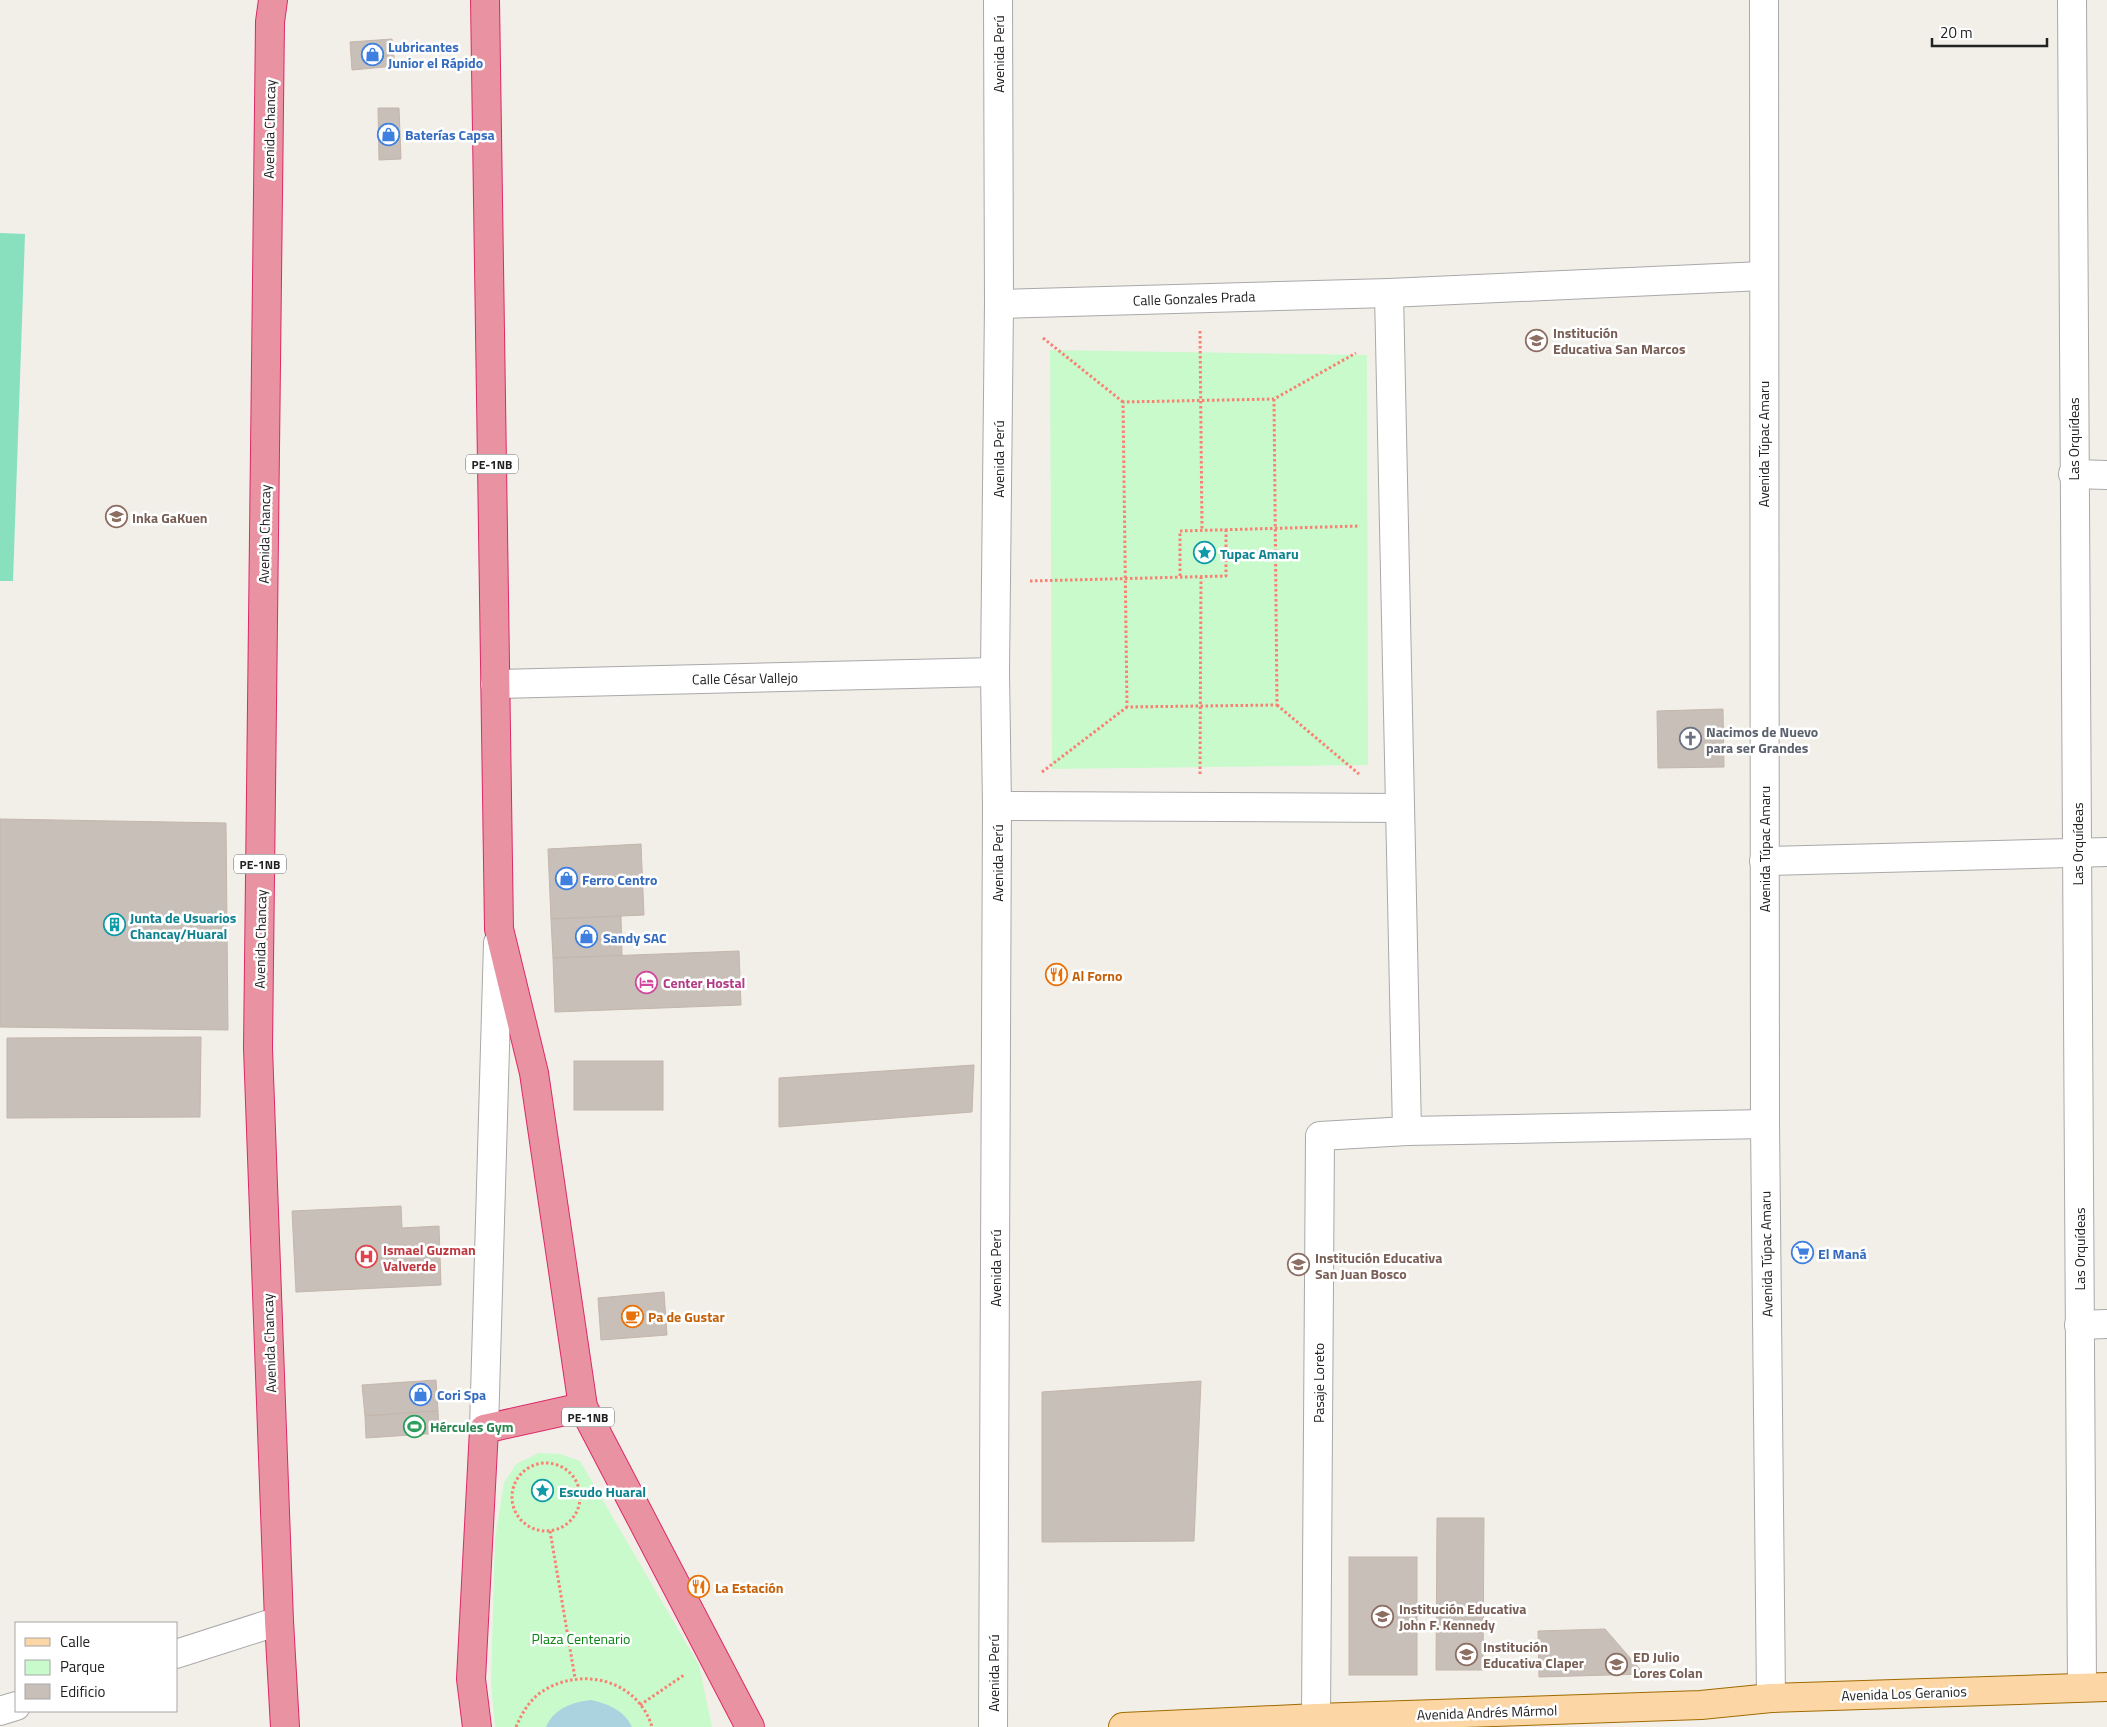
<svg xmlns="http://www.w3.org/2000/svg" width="2107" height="1727" font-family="'Titillium Web',sans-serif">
<rect width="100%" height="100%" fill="#f2efe9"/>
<g fill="#c8facc">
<polygon points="1050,350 1367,355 1368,765 1052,769"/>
<polygon points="539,1453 560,1454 580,1461 699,1665 712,1727 495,1727 491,1683 495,1539 504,1483 516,1464"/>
</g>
<polygon fill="#88e0be" points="0,233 25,234 13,581 0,581"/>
<path fill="#aad3df" d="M591,1700C608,1704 624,1710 632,1727H546C554,1708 573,1702 591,1700Z"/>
<g fill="#c7bfb8" stroke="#c4b6ab">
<polygon points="392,39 395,66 352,70 350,42"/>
<polygon points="378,108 399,108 401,159 379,160"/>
<polygon points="1723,709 1724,767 1658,768 1657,711"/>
<polygon points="0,819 226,823 228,1030 0,1027"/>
<polygon points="641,844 644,915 551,919 548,849"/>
<polygon points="621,916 622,956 553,958 551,919"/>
<polygon points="739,951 741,1005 555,1012 553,958"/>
<polygon points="201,1037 200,1117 7,1118 7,1038"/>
<rect x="574" y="1061" width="89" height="49"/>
<polygon points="974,1065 972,1112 779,1127 779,1078"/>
<polygon points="401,1206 402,1228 439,1226 441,1285 296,1292 292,1211"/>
<polygon points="664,1292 667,1335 601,1340 598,1298"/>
<polygon points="436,1380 438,1411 365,1416 362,1385"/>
<polygon points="1201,1381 1194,1541 1042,1542 1042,1392"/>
<polygon points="438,1411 439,1433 366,1438 365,1416"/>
<polygon points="1437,1518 1484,1518 1483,1670 1436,1670"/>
<rect x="1349" y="1557" width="68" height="118"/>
<polygon points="1605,1629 1644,1674 1539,1677 1538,1631"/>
</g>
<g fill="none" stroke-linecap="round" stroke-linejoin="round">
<defs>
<g id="street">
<polyline points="1764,0 1765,1124 1771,1698"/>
<polyline points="2072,0 2082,1687"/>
<polyline points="1389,293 1407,1131"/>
<polyline points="999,304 1389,293 1763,276"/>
<polyline points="2073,474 2107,475"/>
<polyline points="495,684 995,672"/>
<polyline points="997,806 1400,808"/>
<polyline points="1764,861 2107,852"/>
<polyline points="2079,1325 2107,1324"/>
<polyline points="484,1429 498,943"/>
<polyline points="176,1654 279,1621"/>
<polyline points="0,1711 16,1706"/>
<polyline points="1316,1718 1320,1136 1407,1131 1765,1124"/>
<polyline points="993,1727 997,806 995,672 999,304 998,0"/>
</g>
<polyline id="primary" points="1123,1727 1316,1718 1701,1705 1771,1698 2107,1687"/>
<g id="highway">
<polyline points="273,0 270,22 258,1048 279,1621 285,1727"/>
<polyline points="485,0 499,929 534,1073 583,1407 750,1727"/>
<polyline points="477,1727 471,1679 484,1429 583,1407"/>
</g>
</defs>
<use href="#street" stroke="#a9a9a9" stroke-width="30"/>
<use href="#primary" stroke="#a06b00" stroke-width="30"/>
<use href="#highway" stroke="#dc2a67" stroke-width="30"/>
<g stroke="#fa8072" stroke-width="3" stroke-dasharray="2.5 2.5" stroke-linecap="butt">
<polyline points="1200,331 1202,531"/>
<polyline points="1043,338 1123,402"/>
<polyline points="1274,399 1277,705 1127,707 1123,402 1274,399 1356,353"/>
<polyline points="1180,576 1180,531 1360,526"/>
<polyline points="1030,581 1226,576 1226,529"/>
<polyline points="1277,705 1359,774"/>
<polyline points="1042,772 1127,707"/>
<polyline points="1200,774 1201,577"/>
<circle cx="546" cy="1497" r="34"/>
<polyline points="550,1531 575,1678"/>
<polyline points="640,1705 684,1675"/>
<path d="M516,1727C522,1713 530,1699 543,1691C582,1666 638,1680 652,1727"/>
</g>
<use href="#street" stroke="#fff" stroke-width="28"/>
<use href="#primary" stroke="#fcd6a4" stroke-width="28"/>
<use href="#highway" stroke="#e892a2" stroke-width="28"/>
</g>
<defs>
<symbol id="shop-ring" viewBox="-11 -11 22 22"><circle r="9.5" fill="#fff" stroke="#3f7fe0" stroke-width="1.5"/><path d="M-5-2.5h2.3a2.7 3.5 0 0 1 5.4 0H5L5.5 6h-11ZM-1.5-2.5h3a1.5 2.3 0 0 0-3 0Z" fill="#3f7fe0"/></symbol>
<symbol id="school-ring" viewBox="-11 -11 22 22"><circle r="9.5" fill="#fff" stroke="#8d6e63" stroke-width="1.5"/><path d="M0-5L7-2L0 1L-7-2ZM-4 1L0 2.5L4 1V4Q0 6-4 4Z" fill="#8d6e63"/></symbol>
<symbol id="sight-ring" viewBox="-11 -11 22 22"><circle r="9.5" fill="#fff" stroke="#0f9aa8" stroke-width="1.5"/><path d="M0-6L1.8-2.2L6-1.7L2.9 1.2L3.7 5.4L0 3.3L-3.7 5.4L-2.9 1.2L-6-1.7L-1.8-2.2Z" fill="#0f9aa8"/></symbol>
<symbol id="church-ring" viewBox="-11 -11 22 22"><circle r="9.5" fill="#fff" stroke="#6b7280" stroke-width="1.5"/><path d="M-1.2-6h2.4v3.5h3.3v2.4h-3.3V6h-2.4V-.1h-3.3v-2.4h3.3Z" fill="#6b7280"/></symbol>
<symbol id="building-ring" viewBox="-11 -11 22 22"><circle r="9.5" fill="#fff" stroke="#0f9aa8" stroke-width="1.5"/><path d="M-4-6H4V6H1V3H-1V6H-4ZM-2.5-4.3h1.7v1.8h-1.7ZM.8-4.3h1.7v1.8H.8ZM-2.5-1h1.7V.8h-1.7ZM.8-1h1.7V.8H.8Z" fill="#0f9aa8"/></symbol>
<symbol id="restaurant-ring" viewBox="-11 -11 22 22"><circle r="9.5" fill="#fff" stroke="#e8710a" stroke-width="1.5"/><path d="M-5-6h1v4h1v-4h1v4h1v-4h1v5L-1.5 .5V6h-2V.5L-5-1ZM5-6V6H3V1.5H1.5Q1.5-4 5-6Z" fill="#e8710a"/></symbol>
<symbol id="hotel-ring" viewBox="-11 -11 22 22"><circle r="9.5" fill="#fff" stroke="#d1479c" stroke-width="1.5"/><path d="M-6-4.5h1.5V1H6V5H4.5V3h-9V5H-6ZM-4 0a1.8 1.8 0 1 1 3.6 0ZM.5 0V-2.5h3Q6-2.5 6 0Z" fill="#d1479c"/></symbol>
<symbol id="supermarket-ring" viewBox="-11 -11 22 22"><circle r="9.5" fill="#fff" stroke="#3f7fe0" stroke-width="1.5"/><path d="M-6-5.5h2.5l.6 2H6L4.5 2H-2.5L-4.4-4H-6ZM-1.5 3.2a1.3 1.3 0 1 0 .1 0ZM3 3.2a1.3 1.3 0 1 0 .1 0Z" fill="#3f7fe0"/></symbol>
<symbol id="hospital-ring" viewBox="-11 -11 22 22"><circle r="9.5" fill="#fff" stroke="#e0444e" stroke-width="1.5"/><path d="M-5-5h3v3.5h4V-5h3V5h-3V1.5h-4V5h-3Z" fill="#e0444e"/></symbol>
<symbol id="cafe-ring" viewBox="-11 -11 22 22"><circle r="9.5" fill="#fff" stroke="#e8710a" stroke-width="1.5"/><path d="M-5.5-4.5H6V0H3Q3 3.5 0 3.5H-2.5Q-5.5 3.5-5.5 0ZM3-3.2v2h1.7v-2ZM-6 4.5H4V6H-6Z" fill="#e8710a"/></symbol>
<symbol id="stadium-ring" viewBox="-11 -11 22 22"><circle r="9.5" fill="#fff" stroke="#2e9e5b" stroke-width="1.5"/><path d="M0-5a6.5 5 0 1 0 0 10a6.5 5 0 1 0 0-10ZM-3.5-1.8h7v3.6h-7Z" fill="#2e9e5b"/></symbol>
</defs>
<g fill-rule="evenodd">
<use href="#shop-ring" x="360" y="42" width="25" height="25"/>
<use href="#shop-ring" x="376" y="122" width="25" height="25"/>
<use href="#school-ring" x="1524" y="328" width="25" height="25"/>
<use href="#school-ring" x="104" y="504" width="25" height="25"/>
<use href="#sight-ring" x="1192" y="540" width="25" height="25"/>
<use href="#church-ring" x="1678" y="726" width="25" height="25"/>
<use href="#shop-ring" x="554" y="866" width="25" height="25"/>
<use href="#building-ring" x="102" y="912" width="25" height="25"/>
<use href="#shop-ring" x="574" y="924" width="25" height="25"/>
<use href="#restaurant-ring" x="1044" y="962" width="25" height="25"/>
<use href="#hotel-ring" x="634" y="970" width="25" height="25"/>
<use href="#supermarket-ring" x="1790" y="1240" width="25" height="25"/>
<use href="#hospital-ring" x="354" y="1244" width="25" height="25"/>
<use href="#school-ring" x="1286" y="1252" width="25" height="25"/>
<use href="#cafe-ring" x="620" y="1304" width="25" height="25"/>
<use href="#shop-ring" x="408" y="1382" width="25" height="25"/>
<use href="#stadium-ring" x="402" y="1414" width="25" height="25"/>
<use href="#sight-ring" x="530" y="1478" width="25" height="25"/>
<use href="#restaurant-ring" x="686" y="1574" width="25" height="25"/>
<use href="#school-ring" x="1370" y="1604" width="25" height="25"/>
<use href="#school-ring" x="1454" y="1642" width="25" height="25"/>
<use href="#school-ring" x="1604" y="1652" width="25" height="25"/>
</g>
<g text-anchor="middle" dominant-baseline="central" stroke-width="5" stroke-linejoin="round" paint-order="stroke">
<g fill="#fff" stroke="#646464" stroke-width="1">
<rect x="466" y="454.5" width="52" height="19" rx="4"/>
<rect x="234" y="854.5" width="52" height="19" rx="4"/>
<rect x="562" y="1407.5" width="52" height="19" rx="4"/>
</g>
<g font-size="12" font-weight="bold" fill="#222">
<text x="492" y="464">PE-1NB</text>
<text x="260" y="864">PE-1NB</text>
<text x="588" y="1417">PE-1NB</text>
</g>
<g font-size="14" font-weight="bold" fill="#366cbe" stroke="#fff" text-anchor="start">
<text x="388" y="46">Lubricantes<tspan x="388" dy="16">Junior el Rápido</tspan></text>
<text x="405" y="134">Baterías Capsa</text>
<text x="582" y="879">Ferro Centro</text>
<text x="603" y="937">Sandy SAC</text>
<text x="1818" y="1253">El Maná</text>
<text x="437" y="1394">Cori Spa</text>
</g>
<g font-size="14" fill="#222" stroke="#fff">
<text transform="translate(998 54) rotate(-90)">Avenida Perú</text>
<text transform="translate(269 129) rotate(-89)">Avenida Chancay</text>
<text transform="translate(1194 298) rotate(-2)">Calle Gonzales Prada</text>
<text transform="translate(2073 439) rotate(-90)">Las Orquídeas</text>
<text transform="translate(1763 444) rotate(-90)">Avenida Túpac Amaru</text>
<text transform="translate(998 459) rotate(-90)">Avenida Perú</text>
<text transform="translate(264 534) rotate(-89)">Avenida Chancay</text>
<text transform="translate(745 678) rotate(-1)">Calle César Vallejo</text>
<text transform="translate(2077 844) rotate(-90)">Las Orquídeas</text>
<text transform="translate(1764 849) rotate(-90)">Avenida Túpac Amaru</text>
<text transform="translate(997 863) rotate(-90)">Avenida Perú</text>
<text transform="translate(260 939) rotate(-89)">Avenida Chancay</text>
<text transform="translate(2079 1249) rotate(-90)">Las Orquídeas</text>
<text transform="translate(1766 1254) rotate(-91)">Avenida Túpac Amaru</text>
<text transform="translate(995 1268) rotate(-90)">Avenida Perú</text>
<text transform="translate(269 1343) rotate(-92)">Avenida Chancay</text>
<text transform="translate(1318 1383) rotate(-90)">Pasaje Loreto</text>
<text transform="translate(993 1673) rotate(-90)">Avenida Perú</text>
<text transform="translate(1904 1693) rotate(-2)">Avenida Los Geranios</text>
<text transform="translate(1487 1712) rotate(-2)">Avenida Andrés Mármol</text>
</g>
<g font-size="14" font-weight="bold" fill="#785e54" stroke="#fff" text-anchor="start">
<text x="1553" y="332">Institución<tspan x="1553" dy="16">Educativa San Marcos</tspan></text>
<text x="132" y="517">Inka GaKuen</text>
<text x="1315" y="1257">Institución Educativa<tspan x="1315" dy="16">San Juan Bosco</tspan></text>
<text x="1399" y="1608">Institución Educativa<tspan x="1399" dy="16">John F. Kennedy</tspan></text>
<text x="1483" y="1646">Institución<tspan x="1483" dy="16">Educativa Claper</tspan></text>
<text x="1633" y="1656">ED Julio<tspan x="1633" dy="16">Lores Colan</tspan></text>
</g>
<g font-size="14" font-weight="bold" fill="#0d838f" stroke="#fff" text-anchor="start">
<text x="1220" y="553">Tupac Amaru</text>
<text x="130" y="917">Junta de Usuarios<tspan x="130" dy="16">Chancay/Huaral</tspan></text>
<text x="559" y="1491">Escudo Huaral</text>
</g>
<g font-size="14" font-weight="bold" fill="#5b616d" stroke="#fff" text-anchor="start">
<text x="1706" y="731">Nacimos de Nuevo<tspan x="1706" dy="16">para ser Grandes</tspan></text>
</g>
<g font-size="14" font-weight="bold" fill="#c56008" stroke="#fff" text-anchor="start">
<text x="1072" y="975">Al Forno</text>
<text x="648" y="1316">Pa de Gustar</text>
<text x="715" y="1587">La Estación</text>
</g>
<g font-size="14" font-weight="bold" fill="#b23c85" stroke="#fff" text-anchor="start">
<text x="663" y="982">Center Hostal</text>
</g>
<g font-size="14" font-weight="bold" fill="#be3a42" stroke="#fff" text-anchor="start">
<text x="383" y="1249">Ismael Guzman<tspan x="383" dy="16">Valverde</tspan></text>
</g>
<g font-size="14" font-weight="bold" fill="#27864d" stroke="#fff" text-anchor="start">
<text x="430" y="1426">Hércules Gym</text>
</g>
<g font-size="14" fill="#0c8416" stroke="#fff">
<text x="581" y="1638">Plaza Centenario</text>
</g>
</g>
<rect x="15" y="1622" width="162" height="90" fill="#ffffff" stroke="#a7a7a7"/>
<rect x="25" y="1638" width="25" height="8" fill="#fcd6a4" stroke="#a7a7a7"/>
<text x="60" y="1647" font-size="15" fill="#222222">Calle</text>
<rect x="25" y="1660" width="25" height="15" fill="#c8facc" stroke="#a7a7a7"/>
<text x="60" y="1672" font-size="15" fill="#222222">Parque</text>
<rect x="25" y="1684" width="25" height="15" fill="#c7bfb8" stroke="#a7a7a7"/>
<text x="60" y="1697" font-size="15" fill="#222222">Edificio</text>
<path d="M1932 38v8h115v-8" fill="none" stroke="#222222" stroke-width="2.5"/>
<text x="1940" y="38" font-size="15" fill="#222222" stroke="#ffffff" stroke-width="4" paint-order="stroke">20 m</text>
</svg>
